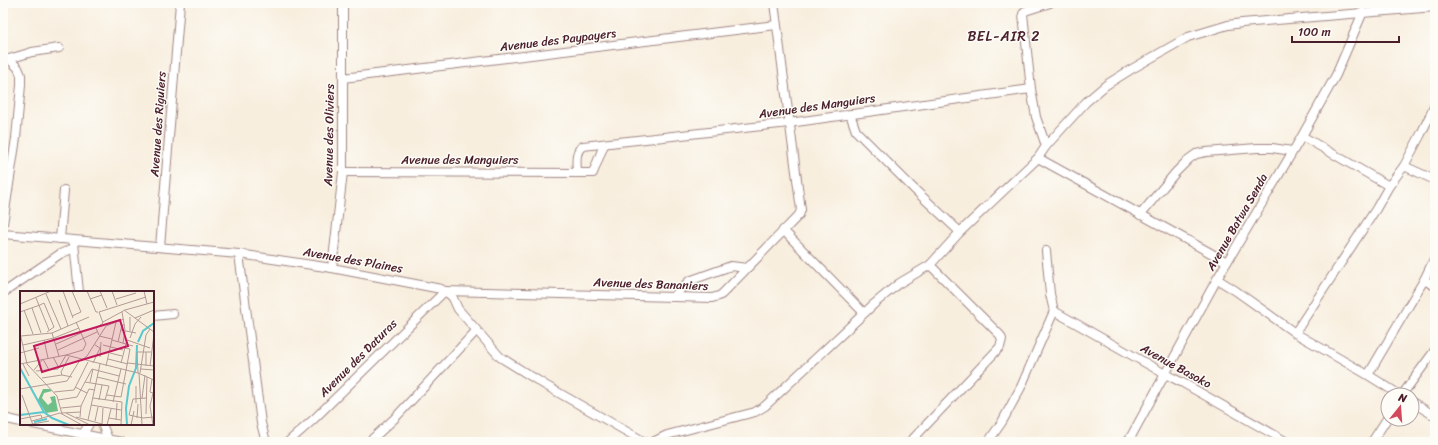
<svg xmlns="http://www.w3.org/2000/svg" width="1438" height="445" font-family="Sriracha,sans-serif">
<rect width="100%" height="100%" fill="#fdfcf7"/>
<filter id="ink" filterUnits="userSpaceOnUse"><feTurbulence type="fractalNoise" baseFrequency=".025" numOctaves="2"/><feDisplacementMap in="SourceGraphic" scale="8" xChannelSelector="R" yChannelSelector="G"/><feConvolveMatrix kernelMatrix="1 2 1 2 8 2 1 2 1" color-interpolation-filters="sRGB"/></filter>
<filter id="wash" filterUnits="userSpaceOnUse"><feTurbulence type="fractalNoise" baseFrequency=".012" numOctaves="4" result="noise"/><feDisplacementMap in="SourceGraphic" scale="16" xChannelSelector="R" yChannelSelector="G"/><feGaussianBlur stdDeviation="0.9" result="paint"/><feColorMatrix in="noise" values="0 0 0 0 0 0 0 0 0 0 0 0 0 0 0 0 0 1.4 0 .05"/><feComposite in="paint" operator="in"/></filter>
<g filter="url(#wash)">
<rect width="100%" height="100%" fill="#f8eede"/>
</g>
<g filter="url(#ink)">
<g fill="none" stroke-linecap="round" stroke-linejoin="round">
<defs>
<g id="minor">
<polyline points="3,59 9,59 32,52 59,48"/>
<polyline points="343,78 776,25"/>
<polyline points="850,114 856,131 914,189 960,232"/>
<polyline points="1302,136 1389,186"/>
<polyline points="1046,146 1036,117 1031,89 1023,14 1025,11 1050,3"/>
<polyline points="1038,158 1227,262"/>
<polyline points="1404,166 1435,180"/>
<polyline points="343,172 593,173 603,147 605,144"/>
<path d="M577,173C577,164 574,151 583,146L789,123L1031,89"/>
<polyline points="1140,215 1176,172 1189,159 1196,154 1206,152 1257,148 1272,148 1292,151"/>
<polyline points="3,224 16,138 21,85 21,75 18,68 9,59"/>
<polyline points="783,230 864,313"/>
<polyline points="3,234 239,254 332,268 441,289 449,294 453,298 458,309 500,357 545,385 645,442"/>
<polyline points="60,239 64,190"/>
<polyline points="74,243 79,292"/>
<polyline points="160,247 180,3"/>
<polyline points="239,254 261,423 266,442"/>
<polyline points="332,268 343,172 343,3"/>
<polyline points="1217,279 1236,291 1295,333 1368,375 1400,395"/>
<polyline points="1424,280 1435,286"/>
<polyline points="3,293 60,254 74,248"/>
<polyline points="673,297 689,281 731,266 747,268"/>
<polyline points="1054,311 1165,374 1183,383 1287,442"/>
<polyline points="153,316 173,314"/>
<polyline points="1295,333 1376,209 1389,186 1404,166 1421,134 1435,105"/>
<polyline points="1368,375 1424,280 1435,257"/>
<polyline points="1402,395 1435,350"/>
<polyline points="1412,402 1435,416"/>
<polyline points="3,418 21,422"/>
<polyline points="33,424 121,442"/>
<polyline points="102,424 108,439"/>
<polyline points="83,434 89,424"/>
<polyline points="288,442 314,419 445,291 712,298 719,296 722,294 799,215 801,210 774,3"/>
<polyline points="369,442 395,418 476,331"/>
<polyline points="653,442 667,435 755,412 765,406 874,304 898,284 930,265 960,232 1038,158 1046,146 1086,102 1106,85 1130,70 1188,37 1228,25 1242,23 1435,7"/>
<polyline points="910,442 1000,347 1002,339 1000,335 930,265"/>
<polyline points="988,442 1002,422 1021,387 1054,311 1050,294 1046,251"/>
<polyline points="1128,442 1217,279 1302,136 1336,75 1363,12"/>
<polyline points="1372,442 1388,417"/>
</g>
</defs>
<use href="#minor" stroke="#a18684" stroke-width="10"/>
<use href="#minor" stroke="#fff" stroke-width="8"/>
</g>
</g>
<g text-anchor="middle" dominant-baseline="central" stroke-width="3" stroke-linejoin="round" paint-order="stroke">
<g font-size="12" fill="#4a1f2b" stroke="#fdfcf7">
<text transform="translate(558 40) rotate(-7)">Avenue des Paypayers</text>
<text transform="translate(817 106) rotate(-8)">Avenue des Manguiers</text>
<text transform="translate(158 124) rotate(-86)">Avenue des Riguiers</text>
<text transform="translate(329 135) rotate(-89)">Avenue des Oliviers</text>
<text x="460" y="160">Avenue des Manguiers</text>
<text transform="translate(1237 222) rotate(-60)">Avenue Batwa Senda</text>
<text transform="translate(353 260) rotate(10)">Avenue des Plaines</text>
<text transform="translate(651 284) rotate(2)">Avenue des Bananiers</text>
<text transform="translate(358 358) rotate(-45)">Avenue des Daturas</text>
<text transform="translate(1176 366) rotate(29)">Avenue Basoko</text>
</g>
<g font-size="14" letter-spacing="1" fill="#4a1f2b" stroke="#fdfcf7">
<text x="1004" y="36">BEL-AIR 2</text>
</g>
</g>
<g transform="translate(20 291)">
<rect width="134" height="134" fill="#f8eede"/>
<path d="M23,98H30L32,100L24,102L22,107L28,114L32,111L30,106L35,105L38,120L26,122L18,109Z" fill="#6fbf8a"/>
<path fill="none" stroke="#5ac8ce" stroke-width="2" d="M118,51L123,40L134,32M0,77L24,121L32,127L49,134M0,124L24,121M14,131L27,128M107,134L106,117L109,95L116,77L117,54"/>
<path fill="none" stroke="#b29b96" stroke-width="1" d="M43,0L53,27M52,0L61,21L52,25M67,0L76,21H78M80,0L87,17M92,0L97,14M124,0L127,13M26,3L41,38M16,7L29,39M70,8L82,4M96,8L116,2M39,9L48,35M0,13L31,0M20,14L24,12L34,36L27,41M12,17L21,42M4,19L13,43M104,19L134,41M0,21L20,14M79,21L126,6M79,21L83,32L76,37L79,44M102,21L105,39M115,27L134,19M83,31L105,19L134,11M101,39L116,42M110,40V26M0,42L7,73L37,105L42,123M32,42L39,65M1,45L32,42L69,26M79,45L92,48M110,47L115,33L121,26M24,49L28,67M92,49L113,55M98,51L102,34H105M103,52L105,40M36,53L61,42M3,54L34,47L59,37M83,54L103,59M38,59L77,41M126,61V75M0,62L19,57M90,62L102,65M33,66L39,77M80,66L81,51M23,68L29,79M88,68L108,73M61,70L67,65L86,35L104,28M73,72L80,57L75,54M101,72L107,49L130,57M108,72L134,75M0,73L46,64L118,82L134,89M3,73L9,85M86,75L96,31M130,75L134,43M121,78L134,79M14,79L23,68M16,80L38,78L46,64L63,59L66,53L56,31M118,82L117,61H131M119,82L122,134M120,82L126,44L130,38M42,84L41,81L49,66M77,86L106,93M22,87L42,84L52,86M132,88L130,101L133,102M65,91L89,95L85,109M70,91L73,78M116,95V112M55,96L67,102M0,98L47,90L60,69M34,101L54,99L68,71M2,104L13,134M87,104L101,106L110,58L104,57M73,107L102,111L101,134M122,107L125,84M38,109L57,106L72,78L99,85M79,109L82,94M93,111L101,78M71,114L101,119M41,117L61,115M42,122L61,121M46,122L70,134M126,123L127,86M109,124L113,108L126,107M109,124L123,127L134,126M56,126L82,133M60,126L61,115L69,98L75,99M89,127L101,129M117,127L118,113M68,129L80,73M96,129L97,112M12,130L40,122L62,134M75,130L78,116M82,133L83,117M0,134V128L21,124L22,127M7,134L29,130M87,134L91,118M111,134L114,120M133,134L130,115L134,98"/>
<path fill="#c2185b" fill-opacity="0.15" stroke="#c2185b" stroke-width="2" d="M100,29L108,55L22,81L14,55Z"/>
<rect width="134" height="134" fill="none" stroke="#4a1f2b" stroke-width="2"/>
</g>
<rect width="1438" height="445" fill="none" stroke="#fdfcf7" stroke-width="16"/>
<g transform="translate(1400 407) rotate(17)"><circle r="19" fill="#fdfcf7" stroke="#b5a4a5"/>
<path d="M0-3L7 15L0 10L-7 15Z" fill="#d1495b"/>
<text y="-6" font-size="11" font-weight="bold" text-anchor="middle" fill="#4a1f2b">N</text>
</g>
<path d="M1292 36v6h107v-6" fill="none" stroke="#4a1f2b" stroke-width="2"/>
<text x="1298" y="36" font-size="12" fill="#4a1f2b" stroke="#fdfcf7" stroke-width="3" paint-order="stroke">100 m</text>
</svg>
